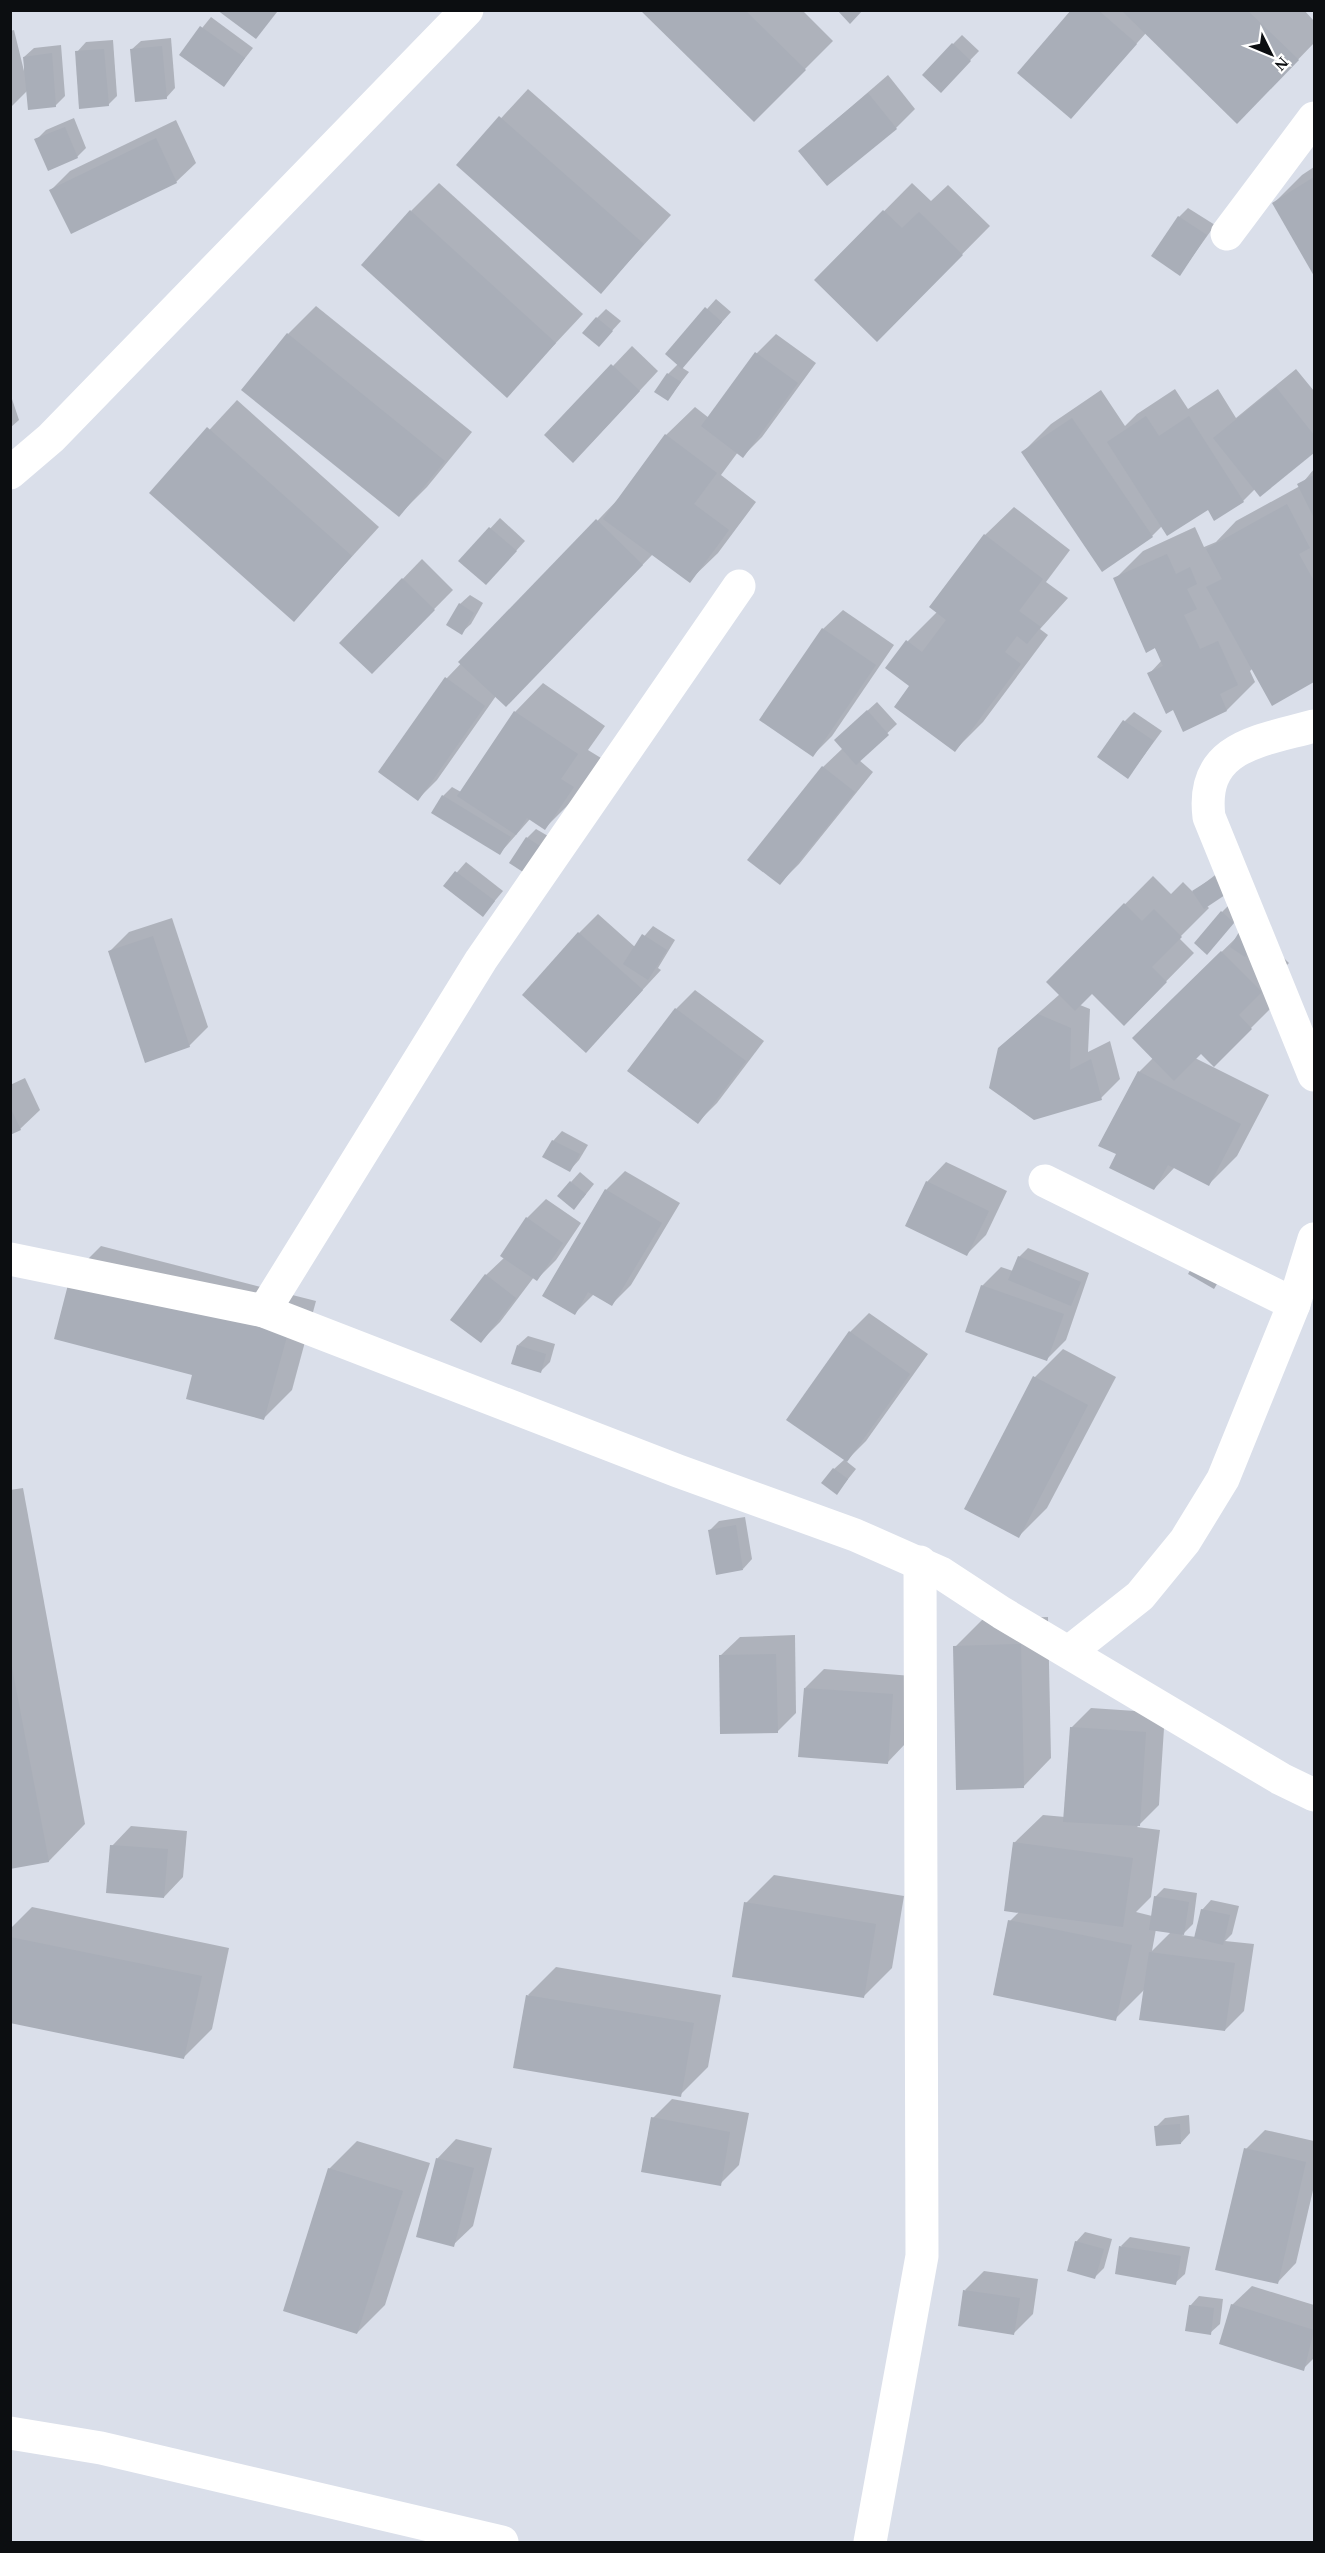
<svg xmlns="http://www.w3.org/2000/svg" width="1325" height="2553" font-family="'Times New Roman',serif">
<rect width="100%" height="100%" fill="#dadfea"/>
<g fill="#0003" fill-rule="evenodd">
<polygon points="642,10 802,10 833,41 754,120"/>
<polygon points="1073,10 1304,10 1314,21 1314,43 1265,94 1146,33 1071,117"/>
<polygon points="211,17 253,48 224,85 181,54"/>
<polygon points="14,30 24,71 24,57 34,48 61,45 65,96 55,106 27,91 10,108 10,31"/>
<polygon points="962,35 979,51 950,81 953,44"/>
<polygon points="171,38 175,88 166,98 131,50 141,41"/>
<polygon points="113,40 117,96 108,105 77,52 86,42"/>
<polygon points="888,75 915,109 896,128 800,151"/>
<polygon points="528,89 671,215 601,292 458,165"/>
<polygon points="74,118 86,148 77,157 36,140 46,130"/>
<polygon points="176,120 196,163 176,182 51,190 70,171"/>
<polygon points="1314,167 1314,273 1274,203 1302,175"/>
<polygon points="439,183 583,314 507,395 411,211"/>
<polygon points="912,183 931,201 948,185 990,226 905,312 816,280"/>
<polygon points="1188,208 1215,225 1180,274 1179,217"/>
<polygon points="716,299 731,312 681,367 689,372 668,399 668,374 678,364 667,354"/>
<polygon points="316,306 472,432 427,487 399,515 288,334"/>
<polygon points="606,309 621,321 599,345 597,318"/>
<polygon points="776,334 816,363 762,437 743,456 738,452 721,475 756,502 718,553 689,581 653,554 534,677 496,696 437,780 418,799 380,772 447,678 623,494 666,435 695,407 709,418 757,353"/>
<polygon points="632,346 658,371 592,442 613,366"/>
<polygon points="1296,369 1314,391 1314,451 1260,494 1255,489 1243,501 1208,508 1162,526 1152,536 1023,452 1051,424 1101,390 1125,426 1137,414 1175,389 1188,409 1218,389 1236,418"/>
<polygon points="10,393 19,420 10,428"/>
<polygon points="237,400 379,527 294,620 151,493"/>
<polygon points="1314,469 1314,680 1273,704 1253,668 1250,671 1255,682 1227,710 1174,708 1149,674 1162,660 1115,579 1143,551 1195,527 1204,547 1216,542 1236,521 1300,486"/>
<polygon points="1014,507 1070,550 1046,582 1068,598 1040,629 1048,635 983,722 955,750 911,686 908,641 937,612 985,535"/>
<polygon points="500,518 525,541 495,574 460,561"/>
<polygon points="422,559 453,590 372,672 341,643"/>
<polygon points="470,595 483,603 471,624 461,633 460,604"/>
<polygon points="843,610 894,645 832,736 813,755 823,629"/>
<polygon points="543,683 605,726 588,750 601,758 573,800 545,828 530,819 500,853 443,796 452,787 461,792 515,712"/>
<polygon points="877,702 897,724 859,760 873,772 799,864 780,883 750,859 823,767 843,748 845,731"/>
<polygon points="1134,712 1162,731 1128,777 1125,721"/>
<polygon points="536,829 548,836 523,870 527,838"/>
<polygon points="466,862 503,891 483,915 445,886"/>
<polygon points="1223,869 1233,885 1206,905 1209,908 1179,938 1194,953 1124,1024 1092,992 1080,1005 1090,1009 1088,1052 1110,1041 1120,1079 1101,1098 999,1048 1060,994 1048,982 1153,876 1171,894 1183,882 1193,892"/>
<polygon points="1231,903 1242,913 1216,943 1222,912"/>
<polygon points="598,914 635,947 653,926 675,940 658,968 661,970 586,1051 579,933"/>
<polygon points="172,918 208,1027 189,1046 110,951 129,932"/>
<polygon points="1239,935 1261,936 1289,963 1266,986 1279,1000 1214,1065 1201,1052 1195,1058 1269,1095 1237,1156 1209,1184 1175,1167 1154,1189 1118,1154 1139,1072 1153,1058 1162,1010"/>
<polygon points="695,990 764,1041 717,1103 698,1122 629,1070 676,1009"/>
<polygon points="25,1078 40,1110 20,1129 10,1133 10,1085"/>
<polygon points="562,1131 588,1145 579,1160 570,1170 553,1141"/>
<polygon points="946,1162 1007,1191 986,1235 967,1254 907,1225 927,1182"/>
<polygon points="625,1171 680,1203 631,1285 611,1305 594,1294 575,1313 606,1190"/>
<polygon points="580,1172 594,1184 583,1198 571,1182"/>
<polygon points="546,1199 581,1223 556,1260 537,1279 534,1277 500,1322 481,1341 486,1275 505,1257 527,1218"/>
<polygon points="101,1246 316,1301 292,1390 264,1418 194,1374 73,1274"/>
<polygon points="1028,1248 1089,1273 1066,1340 1047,1359 982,1286 1001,1267 1013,1271 1019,1257"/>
<polygon points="869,1313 928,1354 866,1441 846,1461 856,1469 837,1493 834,1469 845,1459 850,1332"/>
<polygon points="528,1336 555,1344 550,1362 540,1372 518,1345"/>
<polygon points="1063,1349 1116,1377 1047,1508 1019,1536 1035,1377"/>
<polygon points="23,1488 85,1824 49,1861 10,1868 10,1490"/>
<polygon points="745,1517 752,1559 743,1569 710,1530 719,1521"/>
<polygon points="1048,1617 1051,1758 1023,1787 955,1647 983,1619"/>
<polygon points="795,1635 796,1713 777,1732 720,1656 740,1637"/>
<polygon points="824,1669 912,1676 906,1743 887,1763 805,1688"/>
<path d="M1091,1708L1165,1713L1159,1805L1137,1827L1160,1830L1151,1897L1136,1912L1152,1916L1155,1897L1164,1888L1197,1893L1193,1924L1182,1935L1196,1937L1202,1910L1211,1900L1239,1906L1232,1934L1225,1941L1254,1944L1244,2011L1225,2030L1145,1989L1115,2019L1010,1921L1019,1912L1014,1843L1043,1815L1065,1817L1071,1728ZM1156,1929L1171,1932L1152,1951Z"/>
<polygon points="131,1826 187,1831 183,1877 164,1897 112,1846"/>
<polygon points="774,1875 904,1896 892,1968 864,1996 746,1903"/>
<polygon points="32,1907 229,1948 212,2029 184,2057 10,2021 10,1929"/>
<polygon points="556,1967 721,1995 708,2067 680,2095 528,1995"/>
<polygon points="672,2099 749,2113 739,2165 720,2184 653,2118"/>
<polygon points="1189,2115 1190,2133 1181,2143 1156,2127 1165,2118"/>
<polygon points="1265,2130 1314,2141 1314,2186 1296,2263 1277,2283 1246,2149"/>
<polygon points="456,2139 492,2148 473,2226 453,2245 437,2159"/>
<polygon points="357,2141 430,2163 385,2305 357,2333 329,2169"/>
<polygon points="1085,2232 1112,2239 1104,2268 1095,2277 1076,2242"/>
<polygon points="1130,2237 1190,2247 1185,2274 1175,2283 1121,2246"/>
<polygon points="984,2271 1038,2279 1033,2314 1014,2333 965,2290"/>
<polygon points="1252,2286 1314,2305 1314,2358 1303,2369 1232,2305"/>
<polygon points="1199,2296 1223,2299 1220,2324 1210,2333 1190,2306"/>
</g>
<g fill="#a9aeb8">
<polygon points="217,10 274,10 277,12 256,39"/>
<polygon points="640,10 745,10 806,70 754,122"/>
<polygon points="837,10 863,10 850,24"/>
<polygon points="1071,10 1098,10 1137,44 1071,119 1017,73"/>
<polygon points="1121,10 1247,10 1299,60 1237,124"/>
<polygon points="200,26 245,58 224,87 179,55"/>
<polygon points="952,43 971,61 941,93 922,75"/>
<polygon points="162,46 167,99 135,102 130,49"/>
<polygon points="104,49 109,106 79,109 75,51"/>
<polygon points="52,53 56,107 28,110 23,57"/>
<polygon points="868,93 897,129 827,186 798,151"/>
<polygon points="499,116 644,244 601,294 456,165"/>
<polygon points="65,127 78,158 48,171 34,139"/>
<polygon points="156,138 177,183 71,234 49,190"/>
<polygon points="1314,177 1314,276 1272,203"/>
<polygon points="410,210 556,343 507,398 361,265"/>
<polygon points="883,210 902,228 919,212 963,255 877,342 814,280"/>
<polygon points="1178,216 1207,235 1180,276 1151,256"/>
<polygon points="705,307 722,322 682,369 665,354"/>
<polygon points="596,317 613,331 599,347 582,333"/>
<polygon points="287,333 445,461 399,517 241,390"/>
<polygon points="755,352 798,383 743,458 701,426"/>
<polygon points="611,364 640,391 573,463 544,435"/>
<polygon points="667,373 681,382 668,401 654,392"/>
<polygon points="1276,387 1314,435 1314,453 1260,497 1213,438"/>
<polygon points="1146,416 1159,436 1189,416 1244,502 1214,521 1208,510 1167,536 1107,442"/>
<polygon points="1072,418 1153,537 1102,572 1021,452"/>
<polygon points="207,427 352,556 294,622 149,493"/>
<polygon points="665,434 717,473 694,504 729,530 690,583 603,519"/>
<polygon points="1314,475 1314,518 1297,484"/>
<polygon points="1287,504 1310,548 1299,554 1314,581 1314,682 1272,706 1206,587 1222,579 1206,549"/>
<polygon points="596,519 643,565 506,707 458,662"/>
<polygon points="489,527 517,551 486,585 458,561"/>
<polygon points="984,534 1043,579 1019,611 1041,627 1027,644 1017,636 1005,652 1021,664 955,752 894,707 909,686 885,668 906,640 922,652 946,620 929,607"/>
<polygon points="1167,554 1176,574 1190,567 1197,584 1187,589 1197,609 1184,615 1200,649 1218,641 1238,685 1220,694 1227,711 1183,732 1173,710 1166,714 1147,673 1163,666 1155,648 1146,653 1113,578"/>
<polygon points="402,578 435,610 372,674 339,643"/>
<polygon points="459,603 474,613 462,635 446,625"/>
<polygon points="822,628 876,665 813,757 759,720"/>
<polygon points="445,677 485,706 418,801 378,772"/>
<polygon points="867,710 889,735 856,765 834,740"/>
<polygon points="514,711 578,754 561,779 574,787 545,830 527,818 516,835 457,796"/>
<polygon points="1123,720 1154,741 1128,779 1097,757"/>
<polygon points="822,766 855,792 780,885 747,860"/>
<polygon points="442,795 511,837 500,855 431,813"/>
<polygon points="526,837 540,846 523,872 509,863"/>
<polygon points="455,871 495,901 483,917 443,886"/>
<polygon points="1214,877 1225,895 1204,909 1192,891"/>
<polygon points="1124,903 1142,921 1154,909 1182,937 1152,967 1167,982 1124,1026 1092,994 1075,1011 1046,982"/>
<polygon points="1221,911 1234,923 1207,955 1194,943"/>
<polygon points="578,932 643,990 586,1053 522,995"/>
<polygon points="1239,932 1255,942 1245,957 1230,947"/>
<polygon points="642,934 667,950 648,980 623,964"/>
<polygon points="153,936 190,1047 145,1063 108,951"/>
<polygon points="1221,951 1262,992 1239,1015 1252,1029 1214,1067 1201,1054 1174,1081 1132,1038"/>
<polygon points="675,1008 746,1061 698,1124 627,1071"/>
<polygon points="1038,1014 1071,1028 1070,1070 1091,1059 1102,1100 1034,1120 989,1088 998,1048"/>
<polygon points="1138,1071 1241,1124 1209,1186 1168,1165 1154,1190 1109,1168 1116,1154 1098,1146"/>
<polygon points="10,1107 21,1130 10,1135"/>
<polygon points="552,1140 580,1154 570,1172 542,1157"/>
<polygon points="570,1181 586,1194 574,1210 557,1196"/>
<polygon points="926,1181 989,1211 967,1256 905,1226"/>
<polygon points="605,1189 662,1223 612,1306 588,1292 575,1315 542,1296"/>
<polygon points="526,1217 563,1243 537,1281 500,1256"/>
<polygon points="1018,1256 1081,1282 1071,1306 1008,1280"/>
<polygon points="1197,1258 1223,1274 1214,1289 1188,1274"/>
<polygon points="71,1273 289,1329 264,1420 186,1399 192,1375 54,1339"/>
<polygon points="485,1274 516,1298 481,1343 450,1320"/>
<polygon points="981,1285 1064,1314 1047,1361 965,1332"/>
<polygon points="849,1331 910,1374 847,1462 786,1420"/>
<polygon points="517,1345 546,1354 541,1373 511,1364"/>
<polygon points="1033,1376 1088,1405 1019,1538 964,1509"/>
<polygon points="833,1468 848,1479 837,1495 821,1483"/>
<polygon points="736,1525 743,1570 716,1575 708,1530"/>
<polygon points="1021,1644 1024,1788 956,1790 953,1646"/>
<polygon points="776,1654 778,1733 720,1734 719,1655"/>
<polygon points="10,1657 49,1862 10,1869"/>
<polygon points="804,1688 893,1694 888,1764 798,1757"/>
<polygon points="1070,1727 1146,1732 1140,1826 1063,1822"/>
<polygon points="1013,1842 1133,1858 1123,1927 1004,1911"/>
<polygon points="110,1845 168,1849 164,1898 106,1893"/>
<polygon points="1154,1896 1189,1902 1184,1935 1149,1930"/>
<polygon points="744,1902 876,1924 864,1998 732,1977"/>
<polygon points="1201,1909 1230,1915 1223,1945 1194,1938"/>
<polygon points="1008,1920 1132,1945 1116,2021 993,1995"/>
<polygon points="10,1937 202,1976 184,2059 10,2023"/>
<polygon points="1149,1952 1235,1963 1225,2031 1139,2020"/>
<polygon points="526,1995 694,2023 681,2097 513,2068"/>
<polygon points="651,2117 730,2132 721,2186 641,2172"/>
<polygon points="1180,2124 1181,2144 1156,2146 1154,2126"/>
<polygon points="1244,2148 1306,2162 1278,2284 1215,2270"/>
<polygon points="436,2158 474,2168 454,2247 416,2237"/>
<polygon points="328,2168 403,2191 357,2334 283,2311"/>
<polygon points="1075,2241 1104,2249 1095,2279 1067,2271"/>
<polygon points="1119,2246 1181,2256 1176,2285 1115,2274"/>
<polygon points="963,2290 1020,2298 1014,2335 958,2326"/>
<polygon points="1231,2304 1314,2330 1304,2371 1219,2344"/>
<polygon points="1189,2305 1214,2308 1211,2335 1185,2331"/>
</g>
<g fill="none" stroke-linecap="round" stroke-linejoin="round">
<g stroke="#fff" stroke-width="33">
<polyline points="1227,234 1314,118"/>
<polyline points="10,473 51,438 467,10"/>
<path d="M1314,726C1261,741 1200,745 1209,817L1314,1075"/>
<polyline points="1045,1181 1294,1304"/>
<polyline points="10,1259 264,1311 678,1471 855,1535 941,1573 1002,1613 1281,1779 1314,1795"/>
<polyline points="264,1311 481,960 739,586"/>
<polyline points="1069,1652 1140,1596 1185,1541 1223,1479 1294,1304 1314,1239"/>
<polyline points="10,2433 101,2448 502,2542"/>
<polyline points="870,2542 922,2256 920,1562"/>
</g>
</g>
<rect width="1325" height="2553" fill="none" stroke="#0c0e11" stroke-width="24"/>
<g transform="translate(1271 54) rotate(133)" stroke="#ffffff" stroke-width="4.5" paint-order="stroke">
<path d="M0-4.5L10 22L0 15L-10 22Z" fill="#0c0e11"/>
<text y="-9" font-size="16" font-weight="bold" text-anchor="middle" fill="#0c0e11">N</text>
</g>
</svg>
